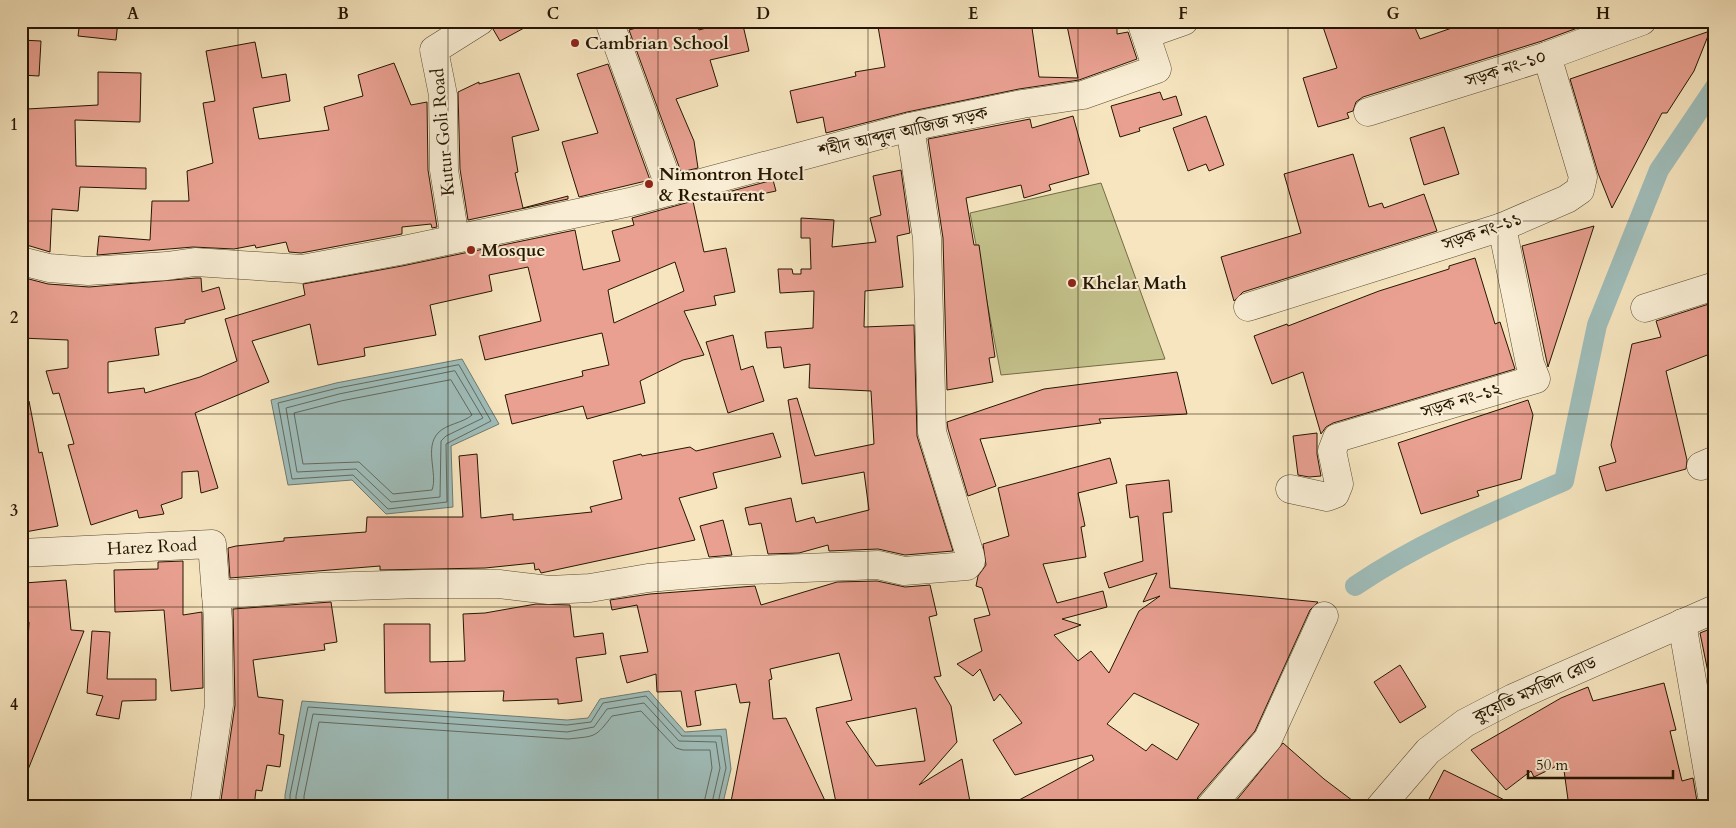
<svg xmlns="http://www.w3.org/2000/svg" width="1736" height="828" font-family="Cardo,'Noto Serif Bengali',serif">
<rect width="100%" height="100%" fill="#f6e5bf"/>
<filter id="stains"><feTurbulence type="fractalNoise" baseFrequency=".004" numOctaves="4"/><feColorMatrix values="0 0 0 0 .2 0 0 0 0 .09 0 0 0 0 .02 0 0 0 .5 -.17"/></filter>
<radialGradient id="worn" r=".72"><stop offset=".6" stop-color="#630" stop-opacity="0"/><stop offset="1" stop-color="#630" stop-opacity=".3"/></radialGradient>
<polygon fill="#c4c28c" stroke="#746c46" points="1101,183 1165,359 1001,375 970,213"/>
<g fill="#9fbdba" stroke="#6e7a70">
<polygon points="462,359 499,424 451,446 453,507 386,514 352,480 288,485 271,400 336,383"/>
<polygon points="649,691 685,732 726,729 731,769 722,807 285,807 285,795 302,701 567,720 588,718 600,699"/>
</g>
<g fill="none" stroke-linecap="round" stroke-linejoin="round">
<g stroke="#626a5e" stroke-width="1">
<polygon points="459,365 491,421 446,444 447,502 388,509 353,475 292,479 278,403 338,388"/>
<polygon points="455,371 483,418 446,436 441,441 440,497 391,502 356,469 297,472 286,408 339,394"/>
<path d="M451,380L472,415C463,423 446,424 438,433C424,448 438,474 432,490L393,494L359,462L303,464L294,413L341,401Z"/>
<polyline points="290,807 290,795 308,707 567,725 591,722 603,703 646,696 682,736 721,736 726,768 717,807"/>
<polyline points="296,807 296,796 313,714 567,732 594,727 607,709 644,703 679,741 716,742 720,768 711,807"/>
<path d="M304,807V796L319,722L568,739C596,736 595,738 612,716L641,711L676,748L683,750H710L712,768L703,807"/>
</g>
<path stroke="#9fbdba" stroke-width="20" d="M1355,586C1420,542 1493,512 1564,481L1597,325L1659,170L1715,87"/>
</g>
<g fill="#e9a091" stroke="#251601" fill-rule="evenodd">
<polygon points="80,21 118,21 116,40 78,36"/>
<polygon points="495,21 537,21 500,41 493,29"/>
<polygon points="661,21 696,21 699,30 732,21 742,21 749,51 710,60 718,86 676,99 694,141 698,168 681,172 629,30"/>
<polygon points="877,21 1031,21 1039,77 1078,78 1066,21 1117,21 1117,34 1128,32 1137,59 1079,80 1019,89 907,112 826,133 823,117 797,123 790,91 856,76 855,72 885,67"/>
<polygon points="1321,21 1412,21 1420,39 1472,21 1591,21 1591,23 1542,41 1363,97 1356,102 1353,111 1347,113 1349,118 1318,127 1303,78 1337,68"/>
<polygon points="1710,31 1694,71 1667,113 1662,113 1612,208 1598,173 1570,79"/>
<polygon points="21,40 41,41 39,76 21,75"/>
<polygon points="255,42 262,78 286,74 290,101 253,108 259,139 329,130 324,107 363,96 358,75 394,63 411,105 427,102 428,170 437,227 432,228 431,224 402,227 402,234 301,253 289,252 286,242 256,248 255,245 234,249 193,247 97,255 99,236 150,240 152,201 189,201 187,171 213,163 203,103 215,101 206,51"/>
<polygon points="608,64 650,180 579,197 562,142 598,133 577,74"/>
<polygon points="98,72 141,73 140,122 75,120 76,166 146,168 146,189 80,187 78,211 52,209 50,252 30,246 21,245 21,136 27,136 27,109 98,105"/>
<polygon points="519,73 539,130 512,137 518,172 515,173 523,208 568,196 568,199 468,220 460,169 458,92 479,82 479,84"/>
<polygon points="1160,92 1163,100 1176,96 1182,115 1139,128 1140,131 1120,137 1111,106"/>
<polygon points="1073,116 1089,174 1049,185 1051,190 1024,198 1021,185 966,198 974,245 979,245 995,357 989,358 993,382 947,390 943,238 928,139 1030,119 1032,128"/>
<polygon points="1206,116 1224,165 1209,171 1206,164 1188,171 1173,128"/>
<polygon points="1444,127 1459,174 1424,185 1410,138"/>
<polygon points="1353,154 1369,207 1382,203 1384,208 1424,194 1437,231 1243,292 1234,301 1221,257 1301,233 1284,174"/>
<polygon points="901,170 910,233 897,236 903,287 865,291 864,327 914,325 917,436 953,551 905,555 878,549 829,551 828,545 799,553 768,554 761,523 749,525 745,508 791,498 796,522 814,517 816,523 869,510 864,472 802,484 788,400 797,398 815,456 874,444 871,391 809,388 810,364 784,368 781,347 767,348 765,332 813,328 814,291 780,293 778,269 792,269 793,274 801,274 801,269 811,269 810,238 801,238 801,218 834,220 832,247 876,242 870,218 881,215 873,176"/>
<polygon points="773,180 776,191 729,201 728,192"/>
<path d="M693,201L704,252L726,248L735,292L714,296L716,305L684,311L704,355L683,360L640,381L645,403L587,419L583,406L512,424L505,395L583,376L582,371L609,365L602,333L485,360L479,336L541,321L528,267L489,275L492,291L430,305L436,335L364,348L365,356L318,365L310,324L252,341L269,382L195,413L218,488L201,493L198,471L182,472V498L161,505L164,514L139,518L137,510L91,525L68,445L74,444L59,393L53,394L46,371L68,368V340L21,338V306L25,278L48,284L89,287L196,278H201L202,292L219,287L225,309L185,320V323L155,328L159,355L108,362V393L144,388L145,393L200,377L237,361L225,319L305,295L303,284L402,266L575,230L583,270L620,261L612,231L634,225L632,218ZM675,262L684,291L614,323L608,290Z"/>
<polygon points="1594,226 1548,367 1522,246"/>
<polygon points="1475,258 1495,324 1500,322 1515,369 1333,423 1326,427 1321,434 1303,372 1272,384 1254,336 1287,324 1288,326 1379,291 1449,269 1449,266"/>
<polygon points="1715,302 1715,352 1666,371 1687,460 1686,469 1606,491 1599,467 1616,462 1611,445 1632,344 1661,337 1656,321"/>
<polygon points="733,335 741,370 753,366 764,401 728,413 706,342"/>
<polygon points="1177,372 1187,414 1099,419 1101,423 980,439 996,486 968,496 948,429 947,422 1044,389"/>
<polygon points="1528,400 1533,415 1521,479 1477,491 1479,496 1421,514 1398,443"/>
<polygon points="29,401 39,453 42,452 58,526 25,532 21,513 21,402"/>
<polygon points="773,433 781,457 713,473 717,488 679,498 695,540 541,573 539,569 535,570 534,563 485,568 380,570 380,566 230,578 228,548 236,546 284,541 284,538 366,532 367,517 463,517 459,456 477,454 481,518 513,514 513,520 592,512 590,507 622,499 613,461 641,454 642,456 690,447 696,451"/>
<polygon points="1317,433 1317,454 1321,476 1309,477 1298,475 1293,436"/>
<path d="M1110,458L1117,483L1078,493L1085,526L1081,527L1086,557L1043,564L1057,603L1103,591L1107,607L1062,619L1081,625L1054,635L1078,661L1091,651L1109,673L1139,611L1160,596L1143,602L1157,573L1109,588L1104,573L1143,561L1138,516L1130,518L1126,485L1169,480L1172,512L1163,513L1170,588L1318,602L1310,610L1255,731L1198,797L1195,807H1006L1094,760L1092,755L1015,775L993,740L1022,723L1000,694L994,701L980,669L973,676L957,664L982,651L974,619L990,615L982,588L976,586L978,576L986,565L983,544L1009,536L998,488ZM1134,693L1199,724L1177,760L1152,744L1146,751L1107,724Z"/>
<polygon points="723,520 732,555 709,557 700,526"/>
<polygon points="183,561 183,615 202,612 203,688 171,691 164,610 115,612 114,570 158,569 158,562"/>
<polygon points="66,580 71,630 84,631 21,787 21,659 27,661 29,622 26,622 24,583"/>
<path d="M877,581L905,587L930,585L937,615L929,617L941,676L934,677L951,706L957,742L919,785L962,759L971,807H837L816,708L852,700L839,653L770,669L772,679L769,680L773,719L786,718L828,807H730L750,702L740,703L736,684L695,691L701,725L687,727L681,691L657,692L656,674L627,683L620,656L648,652L637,605L612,610L610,600L650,594L755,586L761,605L837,582ZM916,708L925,761L876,766L846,722Z"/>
<polygon points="331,602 337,642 324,644 325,650 253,660 258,697 283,700 279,734 284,735 280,767 267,765 262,791 256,790 254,807 220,807 235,705 233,609"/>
<polygon points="536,604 570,605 574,637 603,633 606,654 576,658 582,701 558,704 558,699 503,701 504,691 385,693 384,624 430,624 430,662 465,661 463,614 485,613"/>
<polygon points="1715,627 1715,681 1710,682 1700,633"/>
<polygon points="92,631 110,632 107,679 156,679 156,700 122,701 119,719 96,715 103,696 87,693"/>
<polygon points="1400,665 1426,707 1400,723 1374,682"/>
<polygon points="1664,683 1676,730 1670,731 1682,781 1693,778 1698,807 1569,807 1563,763 1534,777 1531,771 1506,790 1471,750 1561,698 1588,687 1593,701"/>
<polygon points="1283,743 1324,779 1361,807 1231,807"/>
<polygon points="1444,770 1487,791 1518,807 1425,807"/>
</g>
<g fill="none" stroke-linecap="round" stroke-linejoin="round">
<defs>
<g id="minor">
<polyline points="609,21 671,191"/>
<polyline points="1147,34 1184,21"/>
<polyline points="1368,112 1547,56 1642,21"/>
<polyline points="455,238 444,170 443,95 434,50 480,21"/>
<polyline points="21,261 49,268 88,271 167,266 195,262 302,269 399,251 630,202 910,127 1022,104 1083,95 1157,69 1141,21"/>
<polyline points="1248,307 1502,227 1567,199 1580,190 1583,177 1547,56"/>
<polyline points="1645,308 1715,286"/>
<polyline points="1701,466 1715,460"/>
<polyline points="1290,489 1327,497 1335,494 1339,484 1332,451 1337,438 1536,379 1530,364 1502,227"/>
<polyline points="21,553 212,544 218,620 219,705 204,807"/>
<polyline points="216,595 321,587 422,584 499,584 549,590 590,588 648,578 728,571 878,565 904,571 967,566 971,561 970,555 932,432 927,238 910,127"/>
<polyline points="1682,623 1714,807"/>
<polyline points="1210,807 1268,739 1324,616"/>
<polyline points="1380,807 1428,751 1465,723 1513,698 1715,609"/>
</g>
</defs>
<use href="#minor" stroke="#594a30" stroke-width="29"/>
<use href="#minor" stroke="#f9eed5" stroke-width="28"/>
</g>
<path fill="none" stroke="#251601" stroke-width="1" stroke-opacity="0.55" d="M238,21V807M448,21V807M658,21V807M868,21V807M1078,21V807M1288,21V807M1498,21V807M21,221H1715M21,414H1715M21,607H1715"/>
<g fill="#8f2418" stroke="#f9eed5" stroke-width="2">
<circle cx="575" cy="43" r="5"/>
<circle cx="649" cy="184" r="5"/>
<circle cx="471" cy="250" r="5"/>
<circle cx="1072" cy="283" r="5"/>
</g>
<g text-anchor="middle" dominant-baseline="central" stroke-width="4" stroke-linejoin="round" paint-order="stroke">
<g font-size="18" font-weight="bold" fill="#251601" stroke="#f9eed5" text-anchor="start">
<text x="585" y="43">Cambrian School</text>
<text x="659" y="174">Nimontron Hotel<tspan x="659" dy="21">&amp; Restaurent</tspan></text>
<text x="481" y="250">Mosque</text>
<text x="1082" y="283">Khelar Math</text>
</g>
<g font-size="18" fill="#251601" stroke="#f9eed5">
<text transform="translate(1506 69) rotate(-18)">সড়ক নং-১০</text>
<text transform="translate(443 132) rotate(-95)">Kutur Goli Road</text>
<text transform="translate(903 132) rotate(-13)">শহীদ আব্দুল আজিজ সড়ক</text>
<text transform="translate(1482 232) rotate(-19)">সড়ক নং-১১</text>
<text transform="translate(1461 401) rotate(-17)">সড়ক নং-১২</text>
<text transform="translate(152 547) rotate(-3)">Harez Road</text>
<text transform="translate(1535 690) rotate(-25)">কুয়েতি মসজিদ রোড</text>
</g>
</g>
<rect width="1736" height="828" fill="none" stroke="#f6e5bf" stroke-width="55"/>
<path d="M1528 770v8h145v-8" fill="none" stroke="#251601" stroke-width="2.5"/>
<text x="1536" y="770" font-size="15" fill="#251601" stroke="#f9eed5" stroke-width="4" paint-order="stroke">50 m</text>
<rect x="28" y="28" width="1680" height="772" fill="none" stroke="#251601" stroke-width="2"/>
<g font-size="16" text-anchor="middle" font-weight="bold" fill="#251601">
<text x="133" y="19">A</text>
<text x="343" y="19">B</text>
<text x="553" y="19">C</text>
<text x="763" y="19">D</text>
<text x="973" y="19">E</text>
<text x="1183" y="19">F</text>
<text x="1393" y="19">G</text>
<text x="1603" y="19">H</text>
<text x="14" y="130">1</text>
<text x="14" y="323">2</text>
<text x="14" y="516">3</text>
<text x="14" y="710">4</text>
</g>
<rect width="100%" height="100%" filter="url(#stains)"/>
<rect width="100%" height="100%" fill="url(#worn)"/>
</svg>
